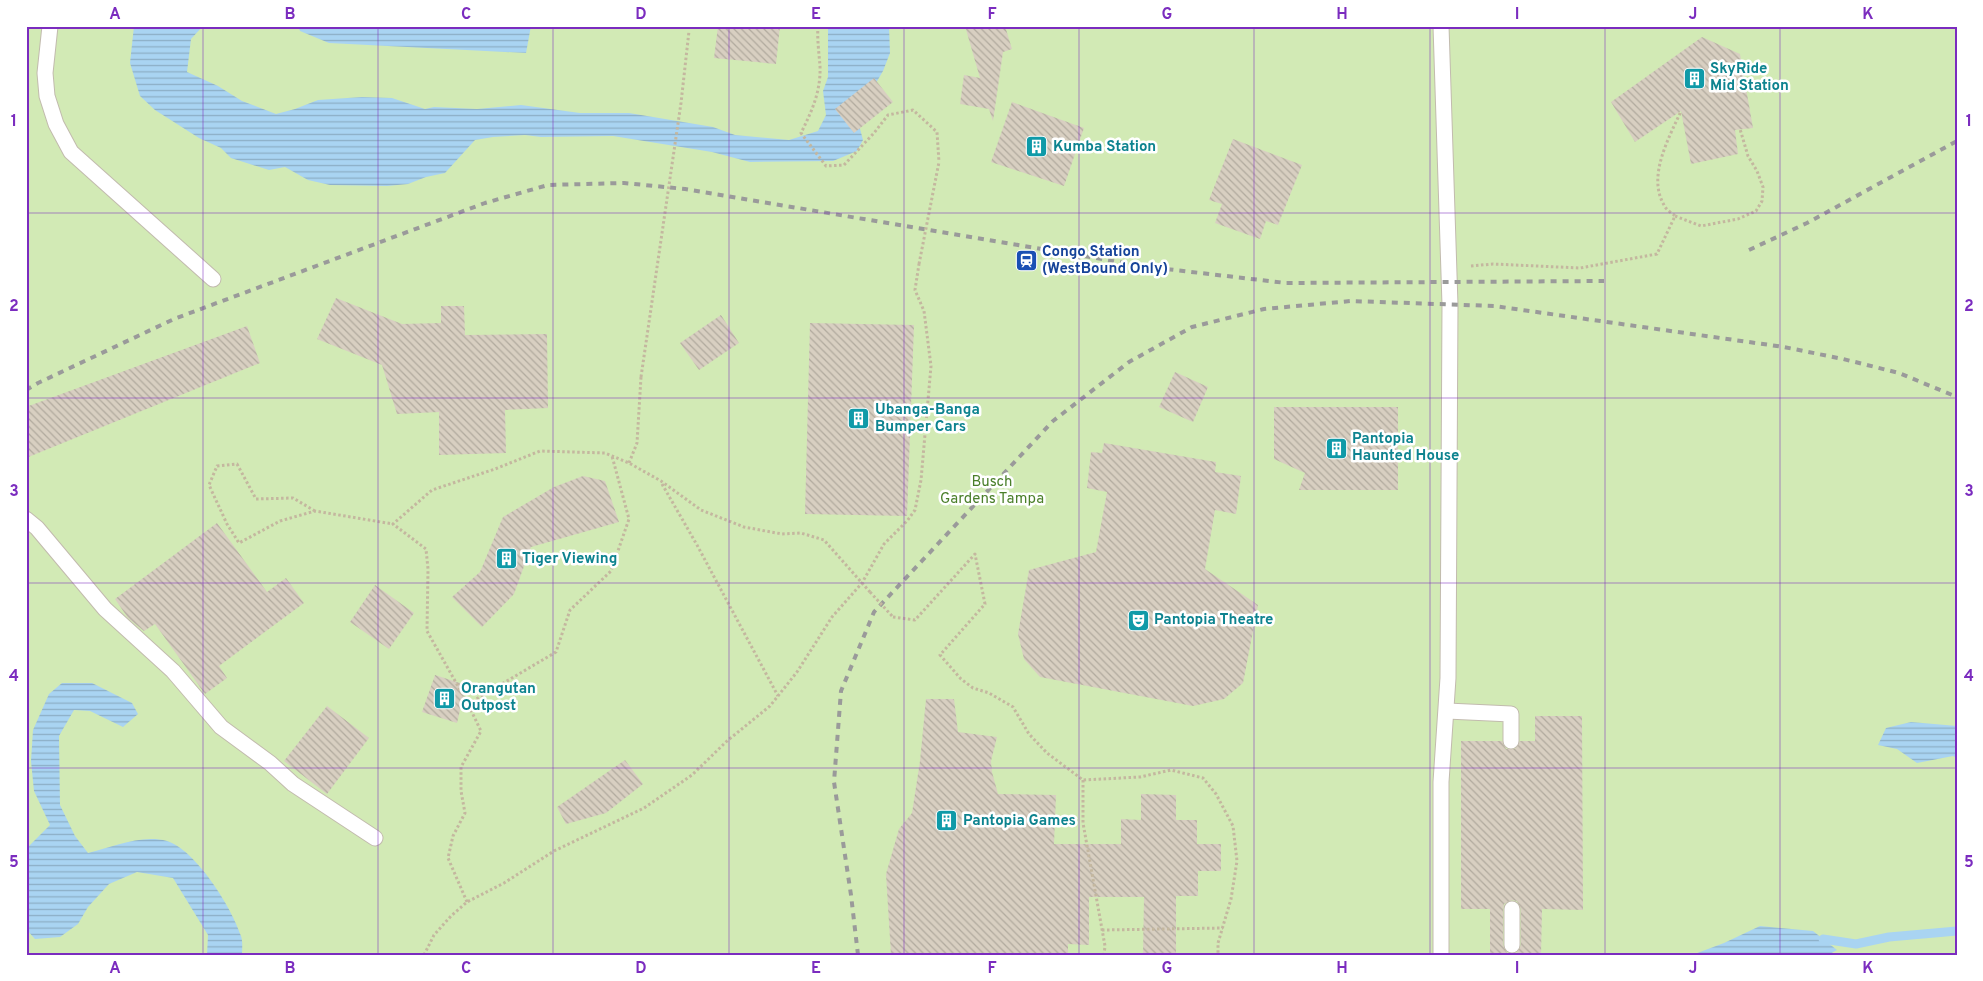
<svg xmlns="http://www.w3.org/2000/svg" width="1983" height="981" font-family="Overpass,sans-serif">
<defs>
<pattern id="water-rules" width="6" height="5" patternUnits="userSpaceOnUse" patternTransform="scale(1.25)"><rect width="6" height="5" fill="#a9d4f2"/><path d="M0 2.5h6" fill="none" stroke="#8caec5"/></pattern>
<pattern id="building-back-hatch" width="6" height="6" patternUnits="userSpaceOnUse" patternTransform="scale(1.25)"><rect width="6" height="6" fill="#d8cfc1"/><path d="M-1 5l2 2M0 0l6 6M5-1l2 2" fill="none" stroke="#b1aa9e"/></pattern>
</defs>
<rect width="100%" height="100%" fill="#f6f3ec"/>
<rect fill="#d2eab5" x="26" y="26" width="1931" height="929"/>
<g fill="url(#water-rules)">
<polygon points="134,26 203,26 191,39 187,72 218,86 242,101 276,114 295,109 318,100 362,97 392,98 425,109 434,107 477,109 521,105 580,113 629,113 713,127 735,135 789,140 818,131 826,115 823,91 828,77 828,26 889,26 890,53 883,71 876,83 859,125 863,140 857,151 833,161 750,162 712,152 613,136 541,137 525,135 493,137 475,140 445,173 426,177 408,184 387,186 330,185 308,180 285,167 269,170 231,158 221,148 199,138 155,110 140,96 130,63"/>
<polygon points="298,26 531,26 526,53 329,43 300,31"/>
<path d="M62,683H92L132,703L138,714L123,727L90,711L74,710L59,736L60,805L75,836L88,853C113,847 141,834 167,841C196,850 232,908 241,936C243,942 242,949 242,955H207L208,935L173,878L137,872L109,884L88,907L78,924L60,937L35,939L26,929V849L50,825L34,791L31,761L33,730L49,694Z"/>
<polygon points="1911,722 1957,726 1957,758 1953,756 1917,763 1897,749 1878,745 1886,728"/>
<polygon points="1760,926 1813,931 1837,950 1828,955 1692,955 1724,943"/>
</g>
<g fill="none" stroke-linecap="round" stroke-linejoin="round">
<polyline stroke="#a9d4f2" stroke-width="9" points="1823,939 1856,944 1889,937 1957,931"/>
</g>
<g fill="url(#building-back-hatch)" fill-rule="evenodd">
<polygon points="718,26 780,26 776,64 714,58"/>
<polygon points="965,26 1005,26 1012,49 1003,52 993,121 989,109 960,104 964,75 980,78"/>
<polygon points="1702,37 1740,54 1753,128 1735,130 1738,154 1691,164 1681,111 1635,142 1611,102"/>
<polygon points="874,78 893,102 854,133 835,109"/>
<polygon points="1012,102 1084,128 1064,186 991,162"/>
<polygon points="1233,139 1302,165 1278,225 1266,221 1260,239 1215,223 1222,204 1209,200"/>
<polygon points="336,298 402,324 441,323 441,306 464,306 465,335 547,334 548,408 505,410 506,453 439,455 439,412 397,414 382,365 317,339"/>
<polygon points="721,315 739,343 699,370 680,343"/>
<polygon points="810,323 914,325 907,516 805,514"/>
<polygon points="247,326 260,363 26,458 26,407"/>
<polygon points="1175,372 1208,387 1193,422 1159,407"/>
<polygon points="1274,407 1398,407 1398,490 1299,490 1305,473 1274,459"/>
<polygon points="1104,443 1216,462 1215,472 1241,476 1236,514 1215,510 1205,569 1258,605 1243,683 1224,699 1193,706 1040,677 1024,659 1018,634 1029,570 1096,552 1107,492 1087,488 1091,452 1102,453"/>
<polygon points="583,476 605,481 619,522 531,547 514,594 482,627 452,597 480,572 503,517 554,487"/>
<polygon points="217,523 267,592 286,578 304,603 219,666 227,678 205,694 155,624 144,631 128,618 115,599"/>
<polygon points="375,585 414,613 389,649 350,622"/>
<polygon points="435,675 466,685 457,723 422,712"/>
<polygon points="926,699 954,699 958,732 997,737 991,761 992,772 998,794 1056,795 1054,844 1121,844 1121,819 1141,820 1141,794 1176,795 1176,820 1197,820 1197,844 1221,844 1221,871 1198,871 1198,896 1176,896 1176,955 1143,955 1144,897 1089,897 1089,945 1068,944 1068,955 891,955 886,874 899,829 912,813 920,761"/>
<polygon points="327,706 369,738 327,794 284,761"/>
<path d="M1535,716H1582L1583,910L1542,909L1541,955H1490V909H1461V741H1502L1506,749H1515L1520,741H1535ZM1512,900L1517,901L1521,909V945L1517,953L1512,954L1507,953L1503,945V909L1504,904Z"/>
<polygon points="625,760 643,784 606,813 566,824 557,807"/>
</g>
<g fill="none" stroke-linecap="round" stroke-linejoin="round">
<defs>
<g id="service">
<polyline points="50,26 45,73 47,96 56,124 71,152 213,279"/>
<polyline points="1441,26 1450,305 1448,678 1441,782 1441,955"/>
<polyline points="26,519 37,528 105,609 173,671 221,727 270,763 293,784 375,838"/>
<polyline points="1447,711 1511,714 1511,741"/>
<polyline points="1512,909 1512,945"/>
</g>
</defs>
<use href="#service" stroke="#c2bbae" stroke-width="17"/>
<g stroke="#c4b79f" stroke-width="3" stroke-dasharray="2.5 2.5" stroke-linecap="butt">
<polyline points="689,26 689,31"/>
<path d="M818,26C817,39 819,53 820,66C821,91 812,111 801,133L826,166L844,165L874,133L888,115L913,110L937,132L939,162"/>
<polyline points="1675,216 1701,226 1738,219 1756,211 1762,201 1763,187 1757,171 1748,156 1740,129"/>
<path d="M1471,266L1493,264L1580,268L1657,254L1675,216C1672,213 1666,210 1664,205C1647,176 1669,138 1681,111"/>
<polyline points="629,463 637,443 641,377"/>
<polyline points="662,484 697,545 778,696"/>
<polyline points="315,511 293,498 256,499 237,464 217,466 209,485 227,524 239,543 280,521 315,511 393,524"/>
<polyline points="893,617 915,620 975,554 985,604 940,655 961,679 973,688 989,693 1013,707 1029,734 1047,753 1083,780 1140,777 1171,770 1203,778 1216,794 1233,826 1237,861 1231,899 1218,943 1218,955"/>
<polyline points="468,704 556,652 570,610 611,571 629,519 612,456"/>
<polyline points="1083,780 1083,823 1105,946 1104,955"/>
<polyline points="467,902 448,858 453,836 465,813 461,791 461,767 481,731 468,704 427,631 428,569 426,549 393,524 432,490 495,469 540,451 605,453 629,463 661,481 701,510 744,527 782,534 801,533 824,540 870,592"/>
<polyline points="1102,930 1223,928"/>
<polyline points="424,955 434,935 451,916 467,902 504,883 554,851 644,808 692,775 727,741 770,706 797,672 832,617 862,583 884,544 907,521 915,510 921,480 931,366 924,311 915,290 919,264"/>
</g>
<use href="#service" stroke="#fff" stroke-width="15"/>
<g stroke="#9a9a9a" stroke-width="4" stroke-dasharray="6 6" stroke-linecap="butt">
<polyline points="1749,250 1807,223 1957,141"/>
<polyline points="26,390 38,383 174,319 485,203 548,185 624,183 685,189 1149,267 1286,283 1604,281"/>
<polyline points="858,955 851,895 834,782 841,691 874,612 1053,421 1129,362 1192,327 1264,309 1351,301 1494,306 1784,347 1843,359 1899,373 1957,397"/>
</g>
<g stroke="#c4b79f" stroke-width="3" stroke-dasharray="2.5 2.5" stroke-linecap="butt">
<polyline points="919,264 939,162"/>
<polyline points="641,377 681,103 689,31"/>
<polyline points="870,592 893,617"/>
</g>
</g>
<path fill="none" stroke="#7b2cbf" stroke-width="1" stroke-opacity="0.55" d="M203,26V955M378,26V955M553,26V955M729,26V955M904,26V955M1079,26V955M1254,26V955M1430,26V955M1605,26V955M1780,26V955M26,213H1957M26,398H1957M26,583H1957M26,768H1957"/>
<defs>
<symbol id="building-square" viewBox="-11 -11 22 22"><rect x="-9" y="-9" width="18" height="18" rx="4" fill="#0f9aa8" stroke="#fff"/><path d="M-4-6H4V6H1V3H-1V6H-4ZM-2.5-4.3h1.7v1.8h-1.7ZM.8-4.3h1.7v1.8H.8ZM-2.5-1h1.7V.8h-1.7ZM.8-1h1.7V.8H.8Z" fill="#fff"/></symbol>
<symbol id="station-square" viewBox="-11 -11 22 22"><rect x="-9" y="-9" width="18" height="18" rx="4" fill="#1a4fb4" stroke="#fff"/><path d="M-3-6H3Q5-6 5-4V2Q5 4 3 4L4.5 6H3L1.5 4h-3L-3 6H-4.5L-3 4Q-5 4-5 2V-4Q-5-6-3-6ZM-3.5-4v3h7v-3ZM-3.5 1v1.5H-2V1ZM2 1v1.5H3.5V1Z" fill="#fff"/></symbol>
<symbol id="theatre-square" viewBox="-11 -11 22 22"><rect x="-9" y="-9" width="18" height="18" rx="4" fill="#0f9aa8" stroke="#fff"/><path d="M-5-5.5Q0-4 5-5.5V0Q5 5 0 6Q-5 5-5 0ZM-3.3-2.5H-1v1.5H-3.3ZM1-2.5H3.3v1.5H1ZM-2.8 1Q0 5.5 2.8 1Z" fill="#fff"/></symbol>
</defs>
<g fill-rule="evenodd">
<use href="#building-square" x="1682" y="66" width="25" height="25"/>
<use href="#building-square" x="1024" y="134" width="25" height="25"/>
<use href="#station-square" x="1014" y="248" width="25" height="25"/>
<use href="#building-square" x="846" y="406" width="25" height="25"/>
<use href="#building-square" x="1324" y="436" width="25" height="25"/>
<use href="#building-square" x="494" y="546" width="25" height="25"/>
<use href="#theatre-square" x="1126" y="608" width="25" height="25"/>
<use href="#building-square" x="432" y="686" width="25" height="25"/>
<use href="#building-square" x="934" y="808" width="25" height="25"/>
</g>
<g text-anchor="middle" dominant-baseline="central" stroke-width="5" stroke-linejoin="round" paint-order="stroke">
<g font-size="15" font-weight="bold" fill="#0d838f" stroke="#fff" text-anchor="start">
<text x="1710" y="69">SkyRide<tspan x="1710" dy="17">Mid Station</tspan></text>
<text x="1053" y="147">Kumba Station</text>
<text x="875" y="410">Ubanga-Banga<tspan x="875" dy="17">Bumper Cars</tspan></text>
<text x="1352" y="439">Pantopia<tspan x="1352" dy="17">Haunted House</tspan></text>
<text x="522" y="559">Tiger Viewing</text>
<text x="1154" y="620">Pantopia Theatre</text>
<text x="461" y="689">Orangutan<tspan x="461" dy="17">Outpost</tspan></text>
<text x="963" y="821">Pantopia Games</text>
</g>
<g font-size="15" font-weight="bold" fill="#164399" stroke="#fff" text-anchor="start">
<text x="1042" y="252">Congo Station<tspan x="1042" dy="17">(WestBound Only)</tspan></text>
</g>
<g font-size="15" fill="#4a7f2a" stroke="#fff">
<text x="992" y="482">Busch<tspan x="992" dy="17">Gardens Tampa</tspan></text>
</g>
</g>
<rect width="1983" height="981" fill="none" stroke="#ffffff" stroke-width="55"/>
<rect x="28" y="28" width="1928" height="926" fill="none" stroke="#7b2cbf" stroke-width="2"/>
<g font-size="16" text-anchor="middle" font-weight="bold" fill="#7b2cbf">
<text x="115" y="19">A</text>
<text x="290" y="19">B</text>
<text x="466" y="19">C</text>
<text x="641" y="19">D</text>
<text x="816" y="19">E</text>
<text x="992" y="19">F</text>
<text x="1167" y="19">G</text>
<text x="1342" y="19">H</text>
<text x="1517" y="19">I</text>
<text x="1693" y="19">J</text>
<text x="1868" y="19">K</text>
<text x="14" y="126">1</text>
<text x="1969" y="126">1</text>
<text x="14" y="311">2</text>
<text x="1969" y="311">2</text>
<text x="14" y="496">3</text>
<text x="1969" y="496">3</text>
<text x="14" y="681">4</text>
<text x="1969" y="681">4</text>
<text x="14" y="867">5</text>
<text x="1969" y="867">5</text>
<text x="115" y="973">A</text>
<text x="290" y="973">B</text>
<text x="466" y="973">C</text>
<text x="641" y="973">D</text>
<text x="816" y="973">E</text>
<text x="992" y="973">F</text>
<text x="1167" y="973">G</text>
<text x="1342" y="973">H</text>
<text x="1517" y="973">I</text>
<text x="1693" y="973">J</text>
<text x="1868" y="973">K</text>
</g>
</svg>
